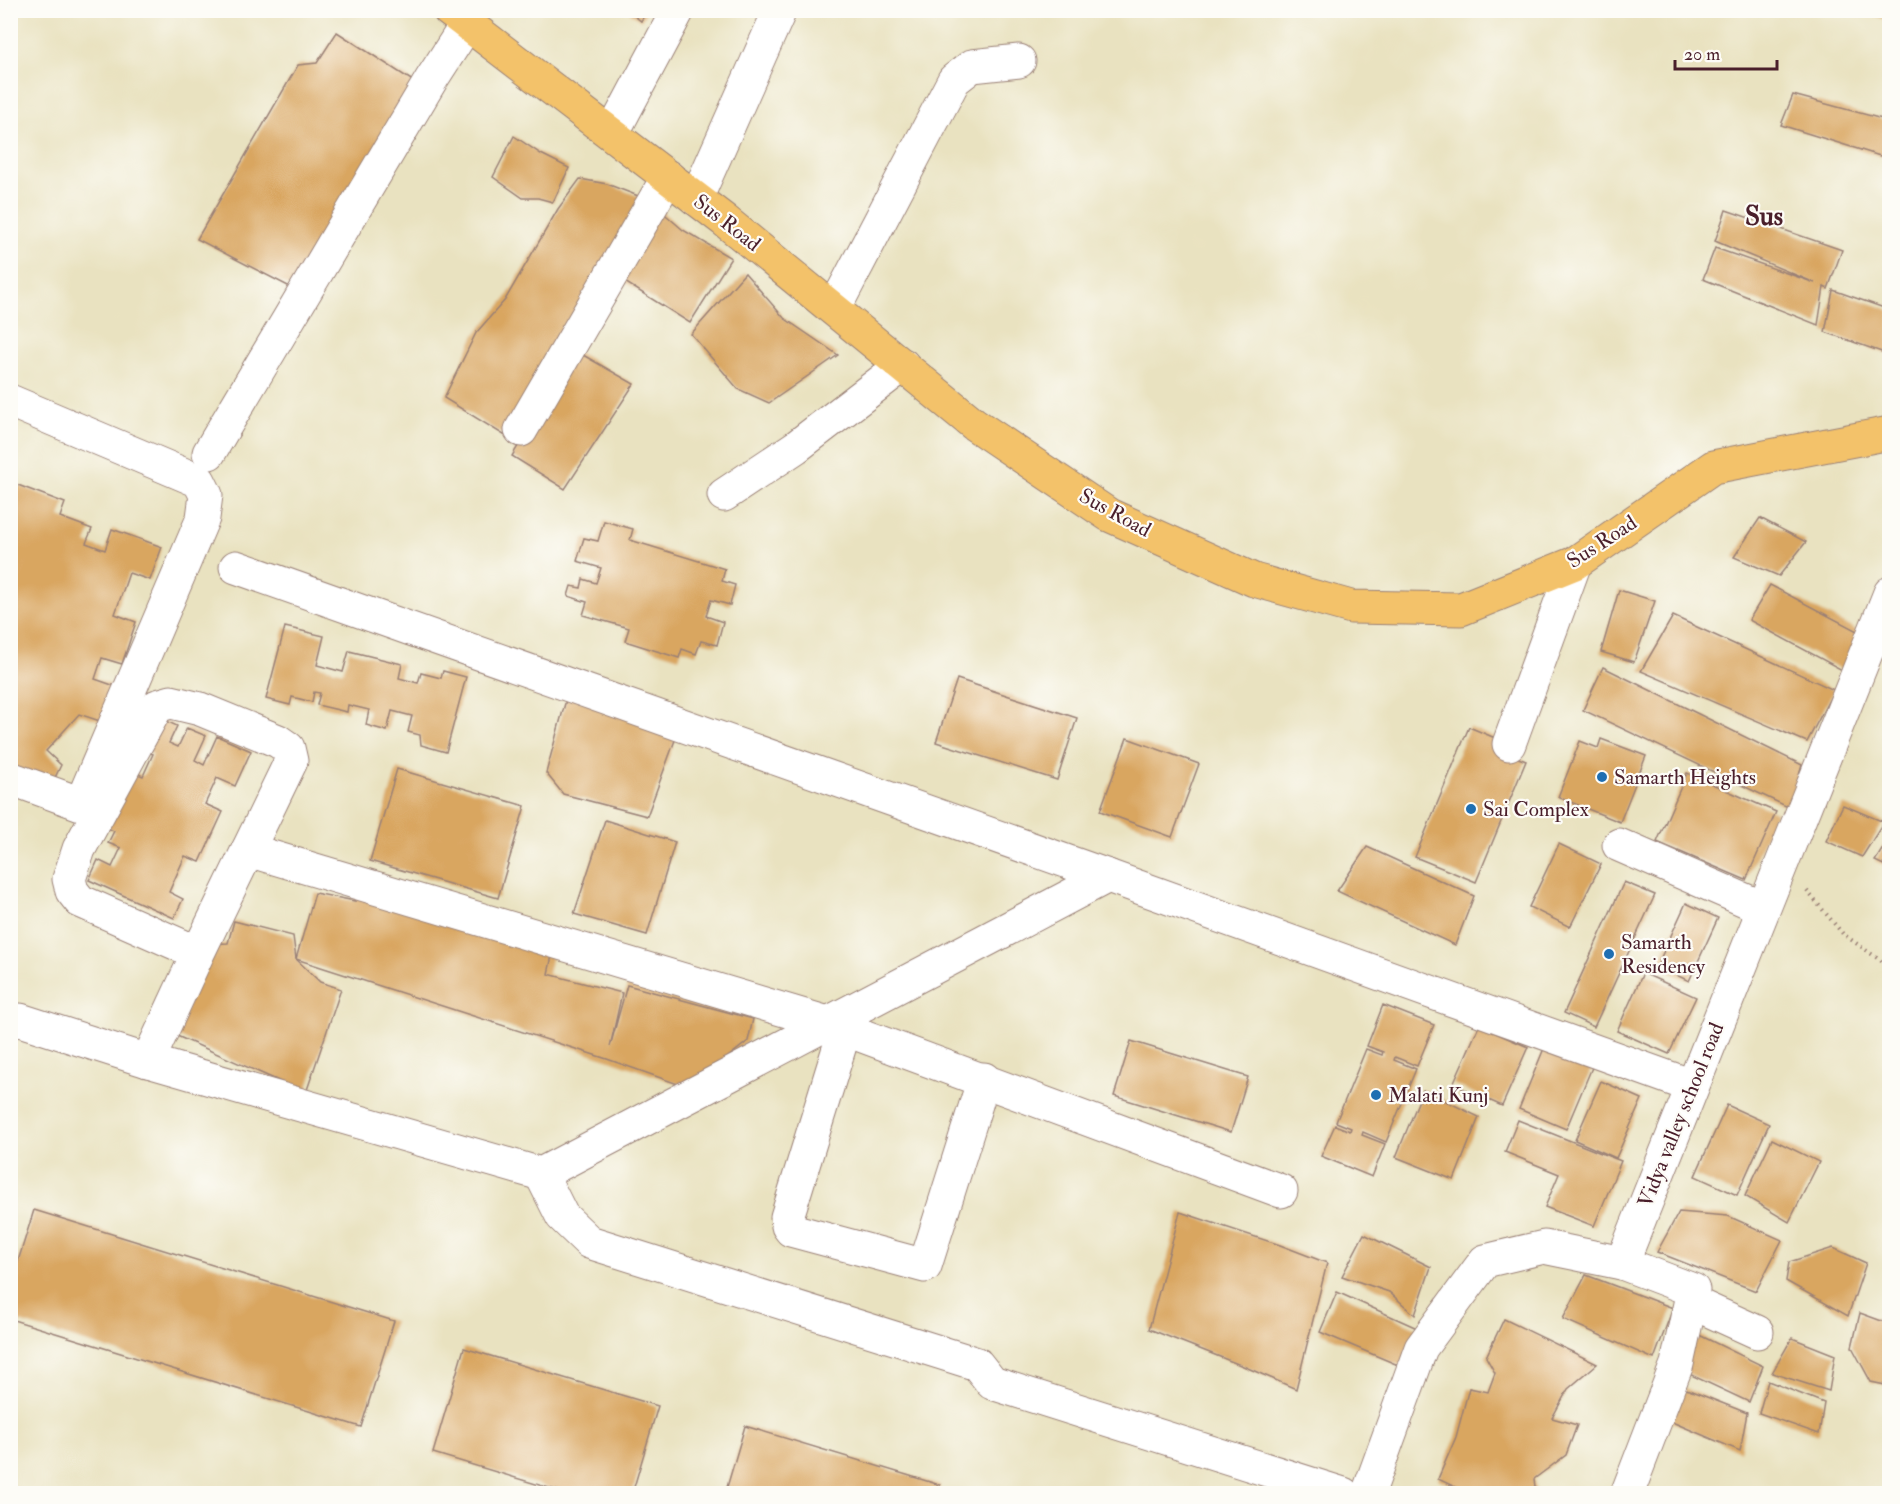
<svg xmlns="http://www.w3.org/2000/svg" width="1900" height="1504" font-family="'IM FELL Double Pica',serif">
<rect width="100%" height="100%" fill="#fdfcf7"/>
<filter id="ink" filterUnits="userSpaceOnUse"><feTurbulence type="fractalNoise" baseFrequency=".0167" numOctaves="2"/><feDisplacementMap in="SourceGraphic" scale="12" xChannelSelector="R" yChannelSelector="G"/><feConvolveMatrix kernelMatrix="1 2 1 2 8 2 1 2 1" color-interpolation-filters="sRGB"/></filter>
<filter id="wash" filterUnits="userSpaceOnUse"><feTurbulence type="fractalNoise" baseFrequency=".008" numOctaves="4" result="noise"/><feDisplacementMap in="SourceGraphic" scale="24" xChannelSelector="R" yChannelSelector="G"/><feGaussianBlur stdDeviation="1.35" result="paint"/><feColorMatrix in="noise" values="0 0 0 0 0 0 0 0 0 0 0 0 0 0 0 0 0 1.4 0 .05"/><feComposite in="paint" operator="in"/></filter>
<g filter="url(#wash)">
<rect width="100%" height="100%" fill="#e9e2c0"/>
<g id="blocks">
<g fill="#d9a660">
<polygon points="627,10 647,10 641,21"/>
<polygon points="1862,10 1890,10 1890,21 1861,11"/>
<polygon points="337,32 416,83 290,287 197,239 298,65 317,63"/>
<polygon points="1793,95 1890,121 1890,156 1880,156 1781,125"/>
<polygon points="514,136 541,154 569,168 553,202 538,198 523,198 493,177"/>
<polygon points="580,179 607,184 646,199 507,437 444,398 476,333 505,300 558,209"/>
<polygon points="659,209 683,230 731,258 690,323 620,279"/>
<polygon points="1726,210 1842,250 1828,289 1824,287 1818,325 1703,279 1715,248 1815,283 1715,241"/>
<polygon points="745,273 784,318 838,355 769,403 738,389 691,334"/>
<polygon points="1833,290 1890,310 1890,355 1825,332"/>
<polygon points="576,351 634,384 565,489 512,456"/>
<polygon points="10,482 65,503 60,517 92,529 86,543 105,550 112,529 162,547 150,580 129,573 115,614 136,622 122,664 102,658 95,679 118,687 106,723 79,714 46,751 61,765 51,786 10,768"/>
<polygon points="1760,518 1806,542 1779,576 1734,557"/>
<polygon points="604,521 633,529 630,540 725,569 722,581 735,585 730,605 711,600 706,616 723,622 717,645 701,641 696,654 682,649 679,658 625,641 629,628 583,615 587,602 568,596 571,586 581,588 583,579 596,583 601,568 577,561 584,538 598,541"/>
<polygon points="1770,585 1861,633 1844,671 1749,620"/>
<polygon points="1619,590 1655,601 1634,662 1601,652"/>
<polygon points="1673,616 1834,690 1807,742 1641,671"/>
<polygon points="285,627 324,636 317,665 343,672 349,651 402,664 399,678 418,683 421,673 441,678 443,671 466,677 446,752 421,745 420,735 408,732 412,716 392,711 387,731 366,725 369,710 348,705 347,712 317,705 320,693 314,692 312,702 292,697 290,705 266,699"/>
<polygon points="1603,667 1802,765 1790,808 1583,710"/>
<polygon points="957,679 1077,718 1057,780 936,742"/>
<polygon points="567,696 678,732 647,816 563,794 546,773"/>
<polygon points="154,715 177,726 169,743 178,747 187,728 206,736 195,760 204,765 217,736 251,751 235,786 217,778 205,804 223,812 200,862 185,856 169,892 183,899 174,918 89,880 98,860 112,867 121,848 108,843 114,831 105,827 131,771 143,776 153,754 139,748"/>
<polygon points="1469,727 1507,743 1503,752 1526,761 1476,882 1415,857"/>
<polygon points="1127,738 1199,764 1172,837 1100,811"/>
<polygon points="1601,739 1646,756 1620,822 1558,797 1580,741 1598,748"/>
<polygon points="397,769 525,806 498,898 370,861"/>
<polygon points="1687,773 1776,812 1746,880 1657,842"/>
<polygon points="1843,805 1884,822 1862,857 1826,841"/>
<polygon points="605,820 675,842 647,935 574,914"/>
<polygon points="1890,837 1890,868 1875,861"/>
<polygon points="1559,844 1601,864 1570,927 1529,907"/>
<polygon points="1367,847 1474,896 1455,945 1337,891"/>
<polygon points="1624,882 1655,895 1594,1027 1564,1013"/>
<polygon points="354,889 553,951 548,974 622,993 610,1047 627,985 753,1019 748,1041 689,1088 607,1059 296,959 315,893 355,901"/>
<polygon points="1686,903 1718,918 1689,981 1657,966"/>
<polygon points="234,921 293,936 296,959 320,982 341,989 306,1093 177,1036 208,944 228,943"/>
<polygon points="1643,973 1696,997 1669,1054 1617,1031"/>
<polygon points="1383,1005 1434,1025 1417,1066 1395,1057 1394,1060 1416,1069 1386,1142 1363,1132 1362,1135 1385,1144 1372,1177 1321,1156 1335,1125 1350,1131 1351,1128 1336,1122 1366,1049 1382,1055 1383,1052 1367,1046"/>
<polygon points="1479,1026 1528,1047 1502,1106 1453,1084"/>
<polygon points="1131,1041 1248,1077 1231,1132 1114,1096"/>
<polygon points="1545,1046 1593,1065 1566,1129 1519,1109"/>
<polygon points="1601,1081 1642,1099 1616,1158 1575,1140"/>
<polygon points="1423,1090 1479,1117 1454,1180 1396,1157"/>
<polygon points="1727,1105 1769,1124 1737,1195 1695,1176"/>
<polygon points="1518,1120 1621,1161 1594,1226 1545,1207 1559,1174 1505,1152"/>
<polygon points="1772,1139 1819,1162 1789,1222 1745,1196"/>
<polygon points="34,1210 394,1321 361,1427 10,1319 10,1287"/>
<polygon points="1180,1212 1280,1245 1327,1263 1296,1389 1243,1366 1149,1329"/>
<polygon points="1679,1212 1728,1216 1782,1240 1756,1291 1657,1252"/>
<polygon points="1364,1234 1431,1267 1415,1315 1389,1292 1342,1276"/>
<polygon points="1833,1248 1866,1263 1848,1316 1786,1281 1789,1262"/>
<polygon points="1586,1275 1673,1308 1654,1359 1563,1319"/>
<polygon points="1337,1292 1417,1328 1405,1368 1320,1332"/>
<polygon points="1860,1313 1890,1324 1890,1386 1871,1382 1852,1347"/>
<polygon points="1504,1319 1597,1364 1568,1389 1552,1418 1577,1425 1566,1455 1534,1479 1536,1494 1470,1494 1438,1479 1456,1437 1469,1388 1488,1392 1495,1373 1486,1357"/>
<polygon points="1695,1333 1763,1366 1749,1402 1674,1367"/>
<polygon points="1792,1338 1835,1355 1829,1391 1772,1373"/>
<polygon points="464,1348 658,1406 632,1494 569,1494 433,1453"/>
<polygon points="1768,1381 1824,1403 1819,1434 1759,1413"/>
<polygon points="1679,1386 1747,1413 1740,1451 1665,1419"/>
<polygon points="745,1426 940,1485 938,1494 725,1494"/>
</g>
</g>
</g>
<g filter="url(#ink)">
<use href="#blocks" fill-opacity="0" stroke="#9a8076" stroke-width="1.5"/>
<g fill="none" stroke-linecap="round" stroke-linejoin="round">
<defs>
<g id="minor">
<polyline points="612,134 678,10"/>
<polyline points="696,199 780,10"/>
<polyline points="834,309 954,80 972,66 1019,61"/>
<polyline points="10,401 199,481 206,495 203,518 81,804 10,778"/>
<polyline points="521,430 668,177"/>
<polyline points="209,453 431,80 467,24"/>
<polyline points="724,495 796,447 903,365"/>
<polyline points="236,567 1108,876 1692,1086"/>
<polyline points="1509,744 1575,563"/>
<polyline points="1619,845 1763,908"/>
<polyline points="248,850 828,1023 1281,1191"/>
<polyline points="20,1020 148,1061 541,1174 1108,876"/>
<polyline points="845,1029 787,1217 788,1226 791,1230 925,1266 984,1079"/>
<polyline points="148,1061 198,953 80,901 72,891 69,879 79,849 157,706 171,702 200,709 278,741 288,748 291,761 198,953"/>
<polyline points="541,1174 562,1216 589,1242 977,1364 992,1383 1343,1494"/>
<polyline points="1622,1263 1890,593"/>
<polyline points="1691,1302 1757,1332"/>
<polyline points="1368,1494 1421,1348 1485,1261 1544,1247 1622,1263 1693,1290 1677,1364 1627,1494"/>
</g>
<polyline id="major" points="449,10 724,220 974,424 1109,515 1254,580 1351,607 1461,609 1575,563 1713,467 1890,433"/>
</defs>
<use href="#minor" stroke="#9a8076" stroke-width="35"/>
<use href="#major" stroke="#9a8076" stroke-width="35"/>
<polyline stroke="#9a8076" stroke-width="4" stroke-dasharray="1.5 4.5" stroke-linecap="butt" points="1807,891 1843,934 1890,967"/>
<use href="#minor" stroke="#fff" stroke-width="33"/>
<use href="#major" stroke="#f3c26a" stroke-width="33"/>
</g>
</g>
<g fill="#1f6fb2" stroke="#fdfcf7" stroke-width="2">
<circle cx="1602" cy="777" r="6"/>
<circle cx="1471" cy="809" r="6"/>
<circle cx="1609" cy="954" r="6"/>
<circle cx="1376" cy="1095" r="6"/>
</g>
<g text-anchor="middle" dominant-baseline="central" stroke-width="4.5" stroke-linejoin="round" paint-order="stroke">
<g font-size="21" fill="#4a1f2b" stroke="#fdfcf7">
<text transform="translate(727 223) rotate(38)">Sus Road</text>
<text transform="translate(1115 513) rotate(29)">Sus Road</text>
<text transform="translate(1602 542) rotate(-33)">Sus Road</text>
<text transform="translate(1681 1115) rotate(-68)">Vidya valley school road</text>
</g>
<g font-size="21" fill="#4a1f2b" stroke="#fdfcf7" text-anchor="start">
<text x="1614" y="777">Samarth Heights</text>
<text x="1483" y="809">Sai Complex</text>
<text x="1621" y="942">Samarth<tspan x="1621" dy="24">Residency</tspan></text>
<text x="1388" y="1095">Malati Kunj</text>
</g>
<g font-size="27" font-weight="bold" fill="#4a1f2b" stroke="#fdfcf7">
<text x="1764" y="216">Sus</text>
</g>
</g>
<rect width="1900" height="1504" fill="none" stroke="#fdfcf7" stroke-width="36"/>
<path d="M1675 60v9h102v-9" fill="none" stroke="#4a1f2b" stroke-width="3"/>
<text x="1684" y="60" font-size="18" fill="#4a1f2b" stroke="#fdfcf7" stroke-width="4.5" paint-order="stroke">20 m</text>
</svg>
